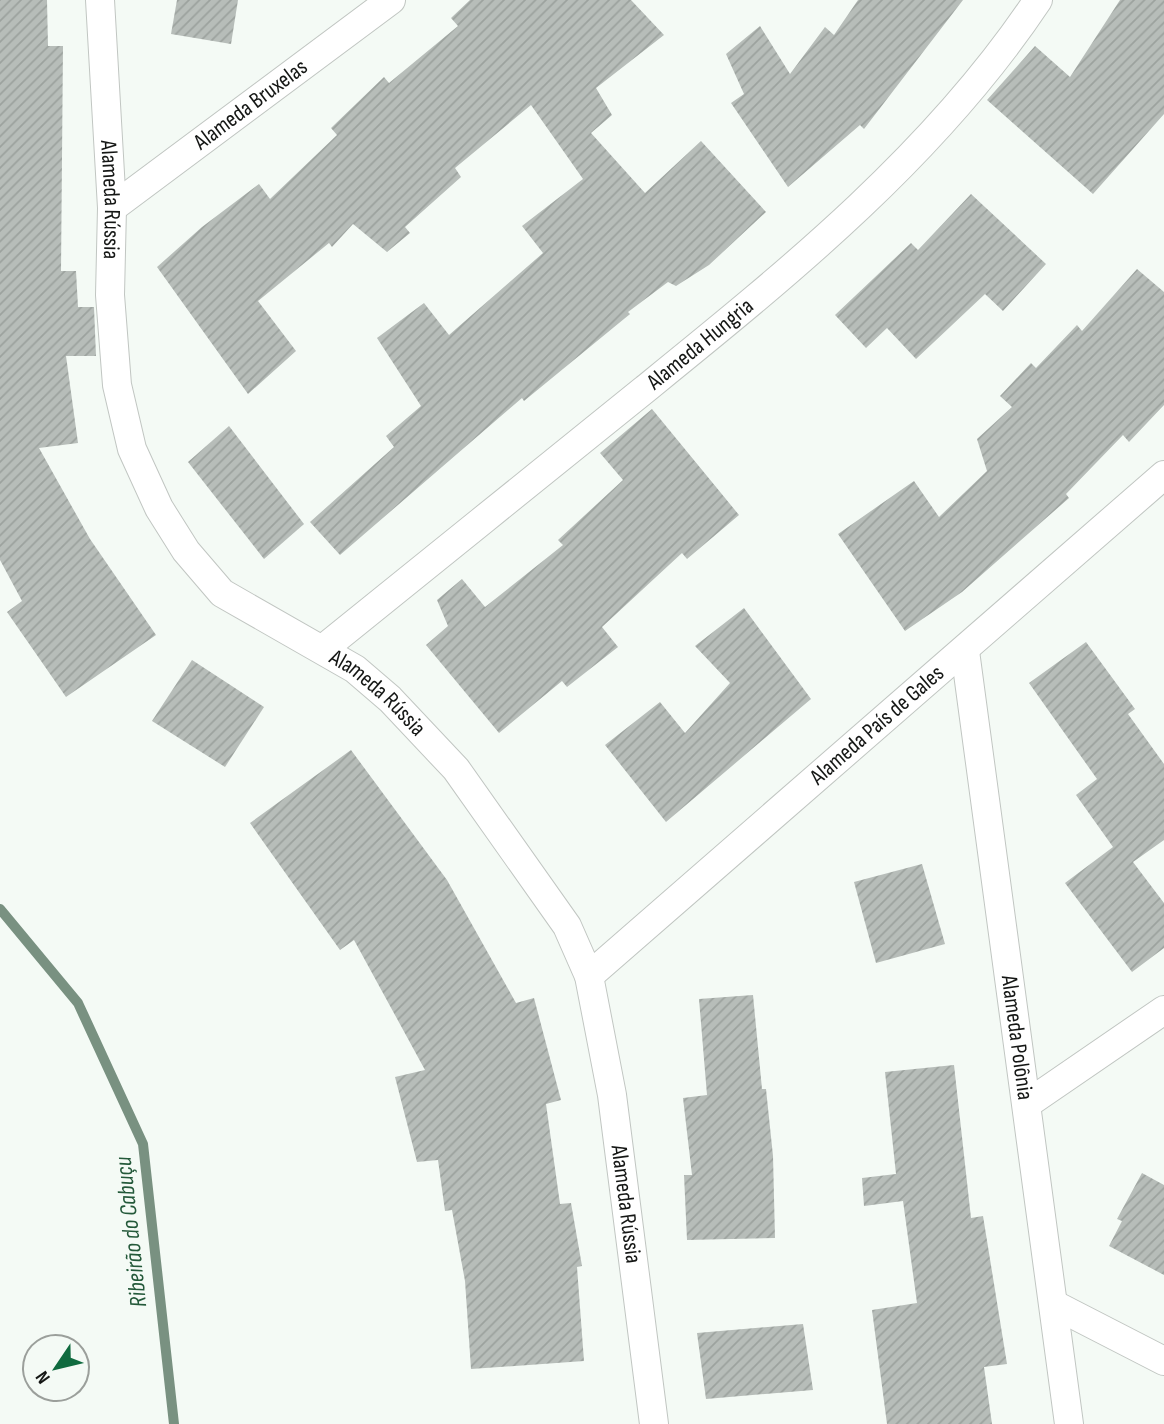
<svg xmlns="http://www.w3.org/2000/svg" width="1164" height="1424" font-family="'Sofia Sans Condensed',sans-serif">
<defs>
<pattern id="building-hatch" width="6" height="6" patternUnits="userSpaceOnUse" patternTransform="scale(1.75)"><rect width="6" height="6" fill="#b7bdb9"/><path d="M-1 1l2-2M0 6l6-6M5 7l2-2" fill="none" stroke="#9ca29e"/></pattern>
</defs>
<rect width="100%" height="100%" fill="#f4faf5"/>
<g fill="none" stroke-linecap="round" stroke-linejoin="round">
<polyline stroke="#799181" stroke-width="10" points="0,909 78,1003 143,1144 174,1424"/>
</g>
<g fill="url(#building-hatch)">
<polygon points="0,0 47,0 48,46 63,46 61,271 76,271 78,307 94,307 96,356 66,356 78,443 39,448 90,539 156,635 66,697 7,612 22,601 0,560"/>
<polygon points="177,0 238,0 231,44 171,34"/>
<polygon points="470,0 631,0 664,35 596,88 612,115 591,133 645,193 701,141 766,212 709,265 676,286 668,282 628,312 630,314 524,401 522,398 340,555 310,522 394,447 386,436 421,406 377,338 424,303 449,335 543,253 522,226 583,179 531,105 455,168 461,177 405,227 410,233 387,252 353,224 332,247 329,243 258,301 296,351 248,394 157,267 202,227 259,184 270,199 337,135 331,128 384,77 389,83 458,26 451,18"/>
<polygon points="858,0 963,0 864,129 860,125 788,187 731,103 744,94 726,54 760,26 790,74 825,27 834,35"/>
<polygon points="1120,0 1164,0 1164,114 1093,194 987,100 1035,46 1070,77"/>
<polygon points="971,194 1046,264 1003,311 985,294 916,359 887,328 866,348 835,315 911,243 918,250"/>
<polygon points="1137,269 1164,292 1164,405 1129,442 1123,435 1066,494 1069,498 962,592 905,631 838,534 914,481 939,517 987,471 977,439 1012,407 1000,396 1031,363 1036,368 1077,325 1082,331"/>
<polygon points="652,409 739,515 687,559 682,553 602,627 618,647 567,687 562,681 499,733 426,645 448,626 437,600 462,579 485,607 563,545 558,540 623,480 600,453"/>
<polygon points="229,426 304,524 264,559 188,462"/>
<polygon points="744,608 811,699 666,822 605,745 660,702 685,733 730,683 695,646"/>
<polygon points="1086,642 1135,709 1128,714 1164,764 1164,840 1133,862 1164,903 1164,948 1132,972 1065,883 1113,847 1076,795 1097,779 1029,683"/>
<polygon points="192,660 264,707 225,767 152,721"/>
<polygon points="351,750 447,880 516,1003 534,998 561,1100 546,1104 560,1204 571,1203 582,1266 577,1267 584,1361 471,1369 465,1281 452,1210 445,1211 438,1160 417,1162 395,1077 425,1070 354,940 340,950 250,823"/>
<polygon points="922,864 945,944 876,963 854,882"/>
<polygon points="753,995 762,1089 766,1089 773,1156 775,1238 687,1240 684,1175 692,1175 683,1098 707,1095 699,999"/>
<polygon points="954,1065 971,1218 983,1216 1007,1364 984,1367 992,1424 887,1424 872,1310 917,1303 903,1201 864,1206 862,1178 896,1174 885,1072"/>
<polygon points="1142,1173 1164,1185 1164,1275 1109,1246 1122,1221 1117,1219"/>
<polygon points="803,1324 813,1390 706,1399 697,1333"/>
</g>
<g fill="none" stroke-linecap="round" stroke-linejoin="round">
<defs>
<g id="minor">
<path id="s1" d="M100,0L112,208L110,295L117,385L132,449L159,508L186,551L222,593L355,669L390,699L456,769L567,926L589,976L612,1095L654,1424"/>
<path id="s2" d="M112,208L391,0"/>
<path id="s3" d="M323,649C430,563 537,476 644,390C787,274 935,155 1038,0"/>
<path id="s4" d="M965,651L1069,1424"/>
<path id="s5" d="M589,976L1164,475"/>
<polyline points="1027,1104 1164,1010"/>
<polyline points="1055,1305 1164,1361"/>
</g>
</defs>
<use href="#minor" stroke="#c1c6c2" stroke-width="30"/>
<use href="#minor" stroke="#fff" stroke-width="28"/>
</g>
<g text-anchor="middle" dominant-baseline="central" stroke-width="6" stroke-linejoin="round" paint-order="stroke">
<g font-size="23" fill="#151715" stroke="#f4faf5">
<text stroke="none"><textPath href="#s2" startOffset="173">Alameda Bruxelas</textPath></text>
<text stroke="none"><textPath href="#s1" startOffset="200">Alameda Rússia</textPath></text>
<text stroke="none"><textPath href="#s3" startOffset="485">Alameda Hungria</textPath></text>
<text stroke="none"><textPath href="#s1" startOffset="808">Alameda Rússia</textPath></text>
<text stroke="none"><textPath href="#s5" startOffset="382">Alameda País de Gales</textPath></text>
<text stroke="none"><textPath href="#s4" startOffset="390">Alameda Polônia</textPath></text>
<text stroke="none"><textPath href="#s1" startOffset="1396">Alameda Rússia</textPath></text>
</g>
<g font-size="24" font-style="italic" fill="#24593a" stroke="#f4faf5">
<text transform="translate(131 1232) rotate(-96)">Ribeirão do Cabuçu</text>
</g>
</g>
<g transform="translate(56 1368) rotate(235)"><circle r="33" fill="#f4faf5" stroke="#9b9f9b" stroke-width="2"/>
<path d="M0-5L12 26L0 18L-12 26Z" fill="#106b3f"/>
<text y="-10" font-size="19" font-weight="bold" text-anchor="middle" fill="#151715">N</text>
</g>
</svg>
